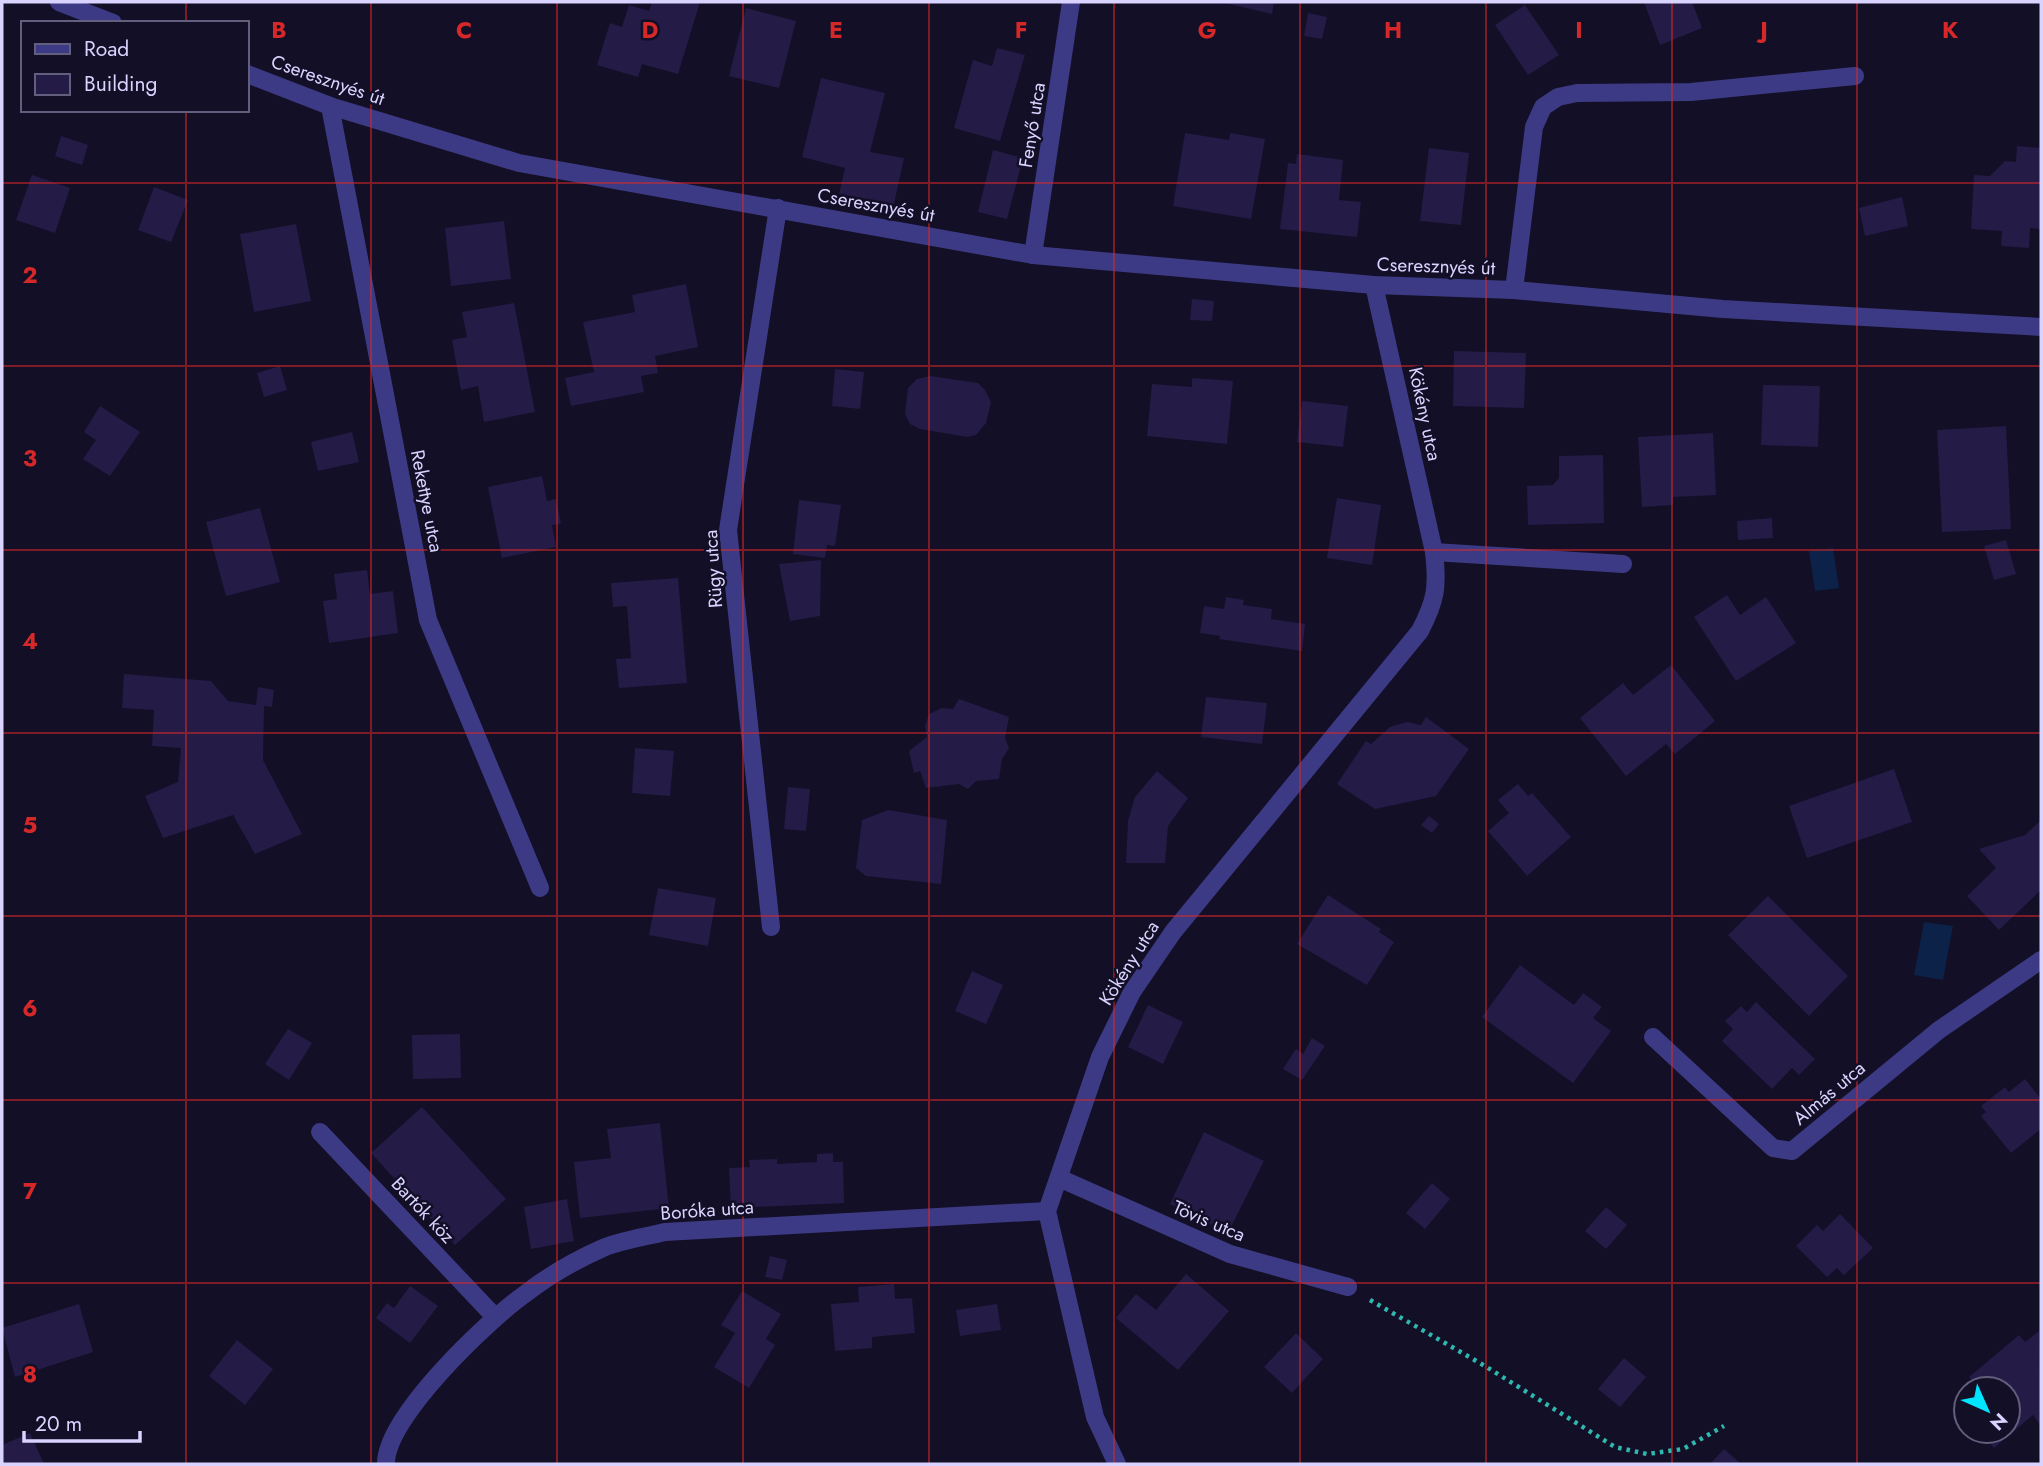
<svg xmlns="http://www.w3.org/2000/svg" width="2043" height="1466" font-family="Jost,sans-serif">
<rect width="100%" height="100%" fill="#130f26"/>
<g fill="#0c2248">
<polygon points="1833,548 1839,588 1815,591 1809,551"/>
<polygon points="1924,922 1953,926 1943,980 1914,975"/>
</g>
<g fill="#241b47">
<polygon points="652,2 700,2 678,74 642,64 638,77 597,65 610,23 622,27 629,5 649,11"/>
<polygon points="1221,2 1274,2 1272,14"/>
<polygon points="1644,2 1692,2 1702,28 1660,45"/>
<polygon points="1525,5 1559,55 1528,75 1495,25"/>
<polygon points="746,8 796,21 779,88 729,76"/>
<polygon points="1308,13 1327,17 1322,39 1304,36"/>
<polygon points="997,48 1025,55 1000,141 954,128 973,60 992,66"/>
<polygon points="821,78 885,93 870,152 904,158 894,204 839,194 845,168 802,157"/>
<polygon points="1185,133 1229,140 1230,133 1265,139 1251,219 1173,206"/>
<polygon points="61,136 88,145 82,165 55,156"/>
<polygon points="2017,146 2041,148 2041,229 2030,228 2029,248 2001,246 2002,231 1971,229 1974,175 1990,176 2005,161 2016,162"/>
<polygon points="1429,148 1469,153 1461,225 1420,221"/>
<polygon points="993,150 1023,158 1007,219 978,212"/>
<polygon points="1297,154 1343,160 1339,200 1361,202 1357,237 1280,229 1288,163 1296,164"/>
<polygon points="32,175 70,188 55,233 16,220"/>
<polygon points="154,187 188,200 171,242 138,230"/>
<polygon points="1902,197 1908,226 1865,236 1859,208"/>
<polygon points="504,221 511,279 451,286 445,228"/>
<polygon points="296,224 311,301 254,312 240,234"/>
<polygon points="686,284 698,347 655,356 658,373 641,376 644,392 571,406 565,378 594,372 583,322 635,312 632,295"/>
<polygon points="1192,299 1214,301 1212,321 1190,320"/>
<polygon points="514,303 535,412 484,422 478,386 461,390 452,340 467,337 462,312"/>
<polygon points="1454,351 1526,353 1524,408 1453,406"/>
<polygon points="280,366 287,390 264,397 257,373"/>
<polygon points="835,369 864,372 860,409 832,406"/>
<polygon points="930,376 978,383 985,390 991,402 986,423 976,435 967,437 920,429 910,424 905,414 908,388 917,379"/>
<polygon points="1192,378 1233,381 1227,444 1147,436 1152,384 1192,387"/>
<polygon points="1763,385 1820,386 1818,447 1761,445"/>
<polygon points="1302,401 1348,406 1343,447 1297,442"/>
<polygon points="100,406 140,432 110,476 83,459 96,440 84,432"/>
<polygon points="2006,426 2011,529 1942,532 1937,430"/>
<polygon points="352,432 359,462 318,471 311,442"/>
<polygon points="1713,433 1716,495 1673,497 1673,505 1642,507 1638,437"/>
<polygon points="1603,455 1604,523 1528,525 1527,486 1553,485 1559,478 1559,456"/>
<polygon points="542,476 547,501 556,499 561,524 552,525 556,547 502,558 488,487"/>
<polygon points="1337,498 1381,505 1372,565 1327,558"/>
<polygon points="799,500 841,505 835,546 827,545 825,558 793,554"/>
<polygon points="260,508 280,582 226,596 206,522"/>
<polygon points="1772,518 1773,538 1738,540 1737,521"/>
<polygon points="2006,540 2016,574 1994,580 1984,546"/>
<polygon points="821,560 820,616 790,621 779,564"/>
<polygon points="367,570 370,594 393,591 398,633 329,643 323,601 337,599 334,574"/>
<polygon points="678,578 687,683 619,688 616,659 631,658 627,606 613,607 611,583"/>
<polygon points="1727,595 1740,615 1766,597 1796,643 1736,681 1694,617"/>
<polygon points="1226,597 1244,600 1243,605 1272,609 1271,619 1305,624 1302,651 1219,639 1220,636 1200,633 1204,606 1224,609"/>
<polygon points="1671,665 1715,721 1675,754 1666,744 1626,776 1580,718 1623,683 1633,695"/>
<polygon points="124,674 211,681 228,701 256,705 258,687 274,690 272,707 264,706 263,760 302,834 255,854 233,815 163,838 145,796 178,782 181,748 152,746 154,710 122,708"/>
<polygon points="1206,697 1267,703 1262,744 1201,737"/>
<polygon points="959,699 1009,717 1005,738 1009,748 1002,759 999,779 976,781 968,789 959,784 926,788 920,771 914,773 909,751 927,737 925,726 929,714 942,708 953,709"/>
<polygon points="1426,717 1469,749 1436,796 1375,809 1337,784 1366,741 1371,744 1390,727 1407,722 1421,725"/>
<polygon points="635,748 674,751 670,796 632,793"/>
<polygon points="1894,769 1912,822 1807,858 1789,806"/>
<polygon points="1157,771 1188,798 1168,826 1165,863 1126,863 1128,821 1135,797"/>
<polygon points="1518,784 1528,796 1532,793 1571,837 1527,876 1488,831 1509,813 1498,800"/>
<polygon points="788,787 810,789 806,831 784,829"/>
<polygon points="888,810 947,820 941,884 866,876 856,868 862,820"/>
<polygon points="1429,816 1439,824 1432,833 1421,825"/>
<polygon points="2041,820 2041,890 1999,930 1967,896 1996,868 1979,849 2025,835"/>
<polygon points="658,888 716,898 708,946 649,935"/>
<polygon points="1328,895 1381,929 1379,932 1394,942 1367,985 1297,944"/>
<polygon points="1768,896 1848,976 1809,1016 1728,935"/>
<polygon points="1520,965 1574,1005 1583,993 1602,1007 1593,1018 1611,1031 1573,1083 1482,1017"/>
<polygon points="972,971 1003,985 986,1024 955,1011"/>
<polygon points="1756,1002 1815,1059 1799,1075 1792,1068 1772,1089 1722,1041 1733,1029 1725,1021 1741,1006 1747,1012"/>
<polygon points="1148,1005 1183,1022 1163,1064 1128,1047"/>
<polygon points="288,1029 312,1043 289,1080 265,1064"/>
<polygon points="460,1034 461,1078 413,1079 412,1035"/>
<polygon points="1312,1038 1325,1046 1302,1080 1283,1069 1296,1049 1303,1054"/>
<polygon points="2025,1079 2041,1099 2041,1129 2011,1153 1981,1116 1986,1112 1981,1106 2005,1087 2009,1092"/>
<polygon points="422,1107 506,1199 455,1245 371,1153"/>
<polygon points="660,1123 669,1208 580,1218 574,1162 611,1158 607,1129"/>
<polygon points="1204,1132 1264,1161 1228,1233 1170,1204"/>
<polygon points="833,1153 833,1162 843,1162 844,1203 731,1208 729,1168 750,1167 749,1160 777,1159 777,1164 817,1162 817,1154"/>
<polygon points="1432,1183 1450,1199 1425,1229 1406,1213"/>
<polygon points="567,1199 574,1241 531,1249 524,1207"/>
<polygon points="1606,1207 1627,1225 1606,1249 1585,1231"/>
<polygon points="1840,1214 1873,1248 1844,1275 1837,1268 1827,1277 1796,1246 1817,1225 1823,1231"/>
<polygon points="770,1256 787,1260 782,1280 765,1277"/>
<polygon points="1186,1274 1229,1311 1178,1370 1116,1318 1136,1294 1156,1310"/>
<polygon points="894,1284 895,1299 912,1298 915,1333 872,1337 872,1348 835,1351 831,1304 859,1302 858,1287"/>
<polygon points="410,1286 438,1306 410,1343 376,1318 387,1303 394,1308"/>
<polygon points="742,1291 781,1314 766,1339 775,1345 749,1388 714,1367 735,1333 721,1325"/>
<polygon points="79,1304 93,1352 15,1377 2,1328"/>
<polygon points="997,1304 1001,1330 960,1336 956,1310"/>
<polygon points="2039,1331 2041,1426 2033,1415 1994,1448 1980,1431 2008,1431 2008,1389 1972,1389 1976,1386 1969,1377 2019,1335 2025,1342"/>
<polygon points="1296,1333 1323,1359 1292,1393 1264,1367"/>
<polygon points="237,1340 273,1369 245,1405 209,1376"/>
<polygon points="1624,1358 1646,1377 1620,1407 1598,1389"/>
<polygon points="30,1433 44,1464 2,1464 2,1445"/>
<polygon points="1724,1449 1741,1464 1710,1464"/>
</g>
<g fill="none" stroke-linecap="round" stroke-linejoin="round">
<polyline stroke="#2fb8b0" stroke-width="4.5" stroke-dasharray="3.5 5" stroke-linecap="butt" points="1370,1300 1485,1366 1615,1447 1647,1454 1683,1449 1724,1426"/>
<g stroke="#3d3a85" stroke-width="18">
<polyline points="59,2 113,23"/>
<polyline points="247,74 330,106 519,163 1033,255 1374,285 1514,290 1723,309 2041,327"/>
<polyline points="330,106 428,620 540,888"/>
<polyline points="1033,255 1071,2"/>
<polyline points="1514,290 1534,127 1543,107 1558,97 1577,93 1691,92 1855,76"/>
<polyline points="1434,552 1623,564"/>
<polyline points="771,927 728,530 778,208"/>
<polyline points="1653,1037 1773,1148 1792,1151 1939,1030 2041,960"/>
<polyline points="320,1132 495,1317"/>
<polyline points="1059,1178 1230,1254 1348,1287"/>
<path d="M386,1464C385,1418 487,1321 525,1294C548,1276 576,1260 603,1248C622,1240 645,1237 665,1232L1047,1211"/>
<path d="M1117,1464L1095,1417L1047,1211L1100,1057L1132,992L1173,932L1420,631C1436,600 1438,587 1434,552L1374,285"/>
</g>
</g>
<path fill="none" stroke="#d62828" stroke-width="2" stroke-opacity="0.55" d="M186,2V23M371,2V1464M557,2V1464M743,2V1464M929,2V1464M1114,2V1464M1300,2V1464M1486,2V1464M1672,2V1464M1857,2V1464M186,110V1464M2,183H2041M2,366H2041M2,550H2041M2,733H2041M2,916H2041M2,1100H2041M2,1283H2041"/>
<g text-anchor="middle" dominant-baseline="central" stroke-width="5" stroke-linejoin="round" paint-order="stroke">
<g font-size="19" fill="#d9d4ff" stroke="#130f26">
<text transform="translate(328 80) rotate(19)">Cseresznyés út</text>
<text transform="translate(1032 125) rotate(-81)">Fenyő utca</text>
<text transform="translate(876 205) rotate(10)">Cseresznyés út</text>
<text transform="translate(1436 266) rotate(2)">Cseresznyés út</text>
<text transform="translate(1425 414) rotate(78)">Kökény utca</text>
<text transform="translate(427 501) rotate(79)">Rekettye utca</text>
<text transform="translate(713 569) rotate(-94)">Rügy utca</text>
<text transform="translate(1129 963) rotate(-58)">Kökény utca</text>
<text transform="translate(1829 1093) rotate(-40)">Almás utca</text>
<text transform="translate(423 1210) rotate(47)">Bartók köz</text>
<text transform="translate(707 1210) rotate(-4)">Boróka utca</text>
<text transform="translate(1209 1221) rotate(23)">Tövis utca</text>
</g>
</g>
<g font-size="23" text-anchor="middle" font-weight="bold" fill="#d62828" stroke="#130f26" stroke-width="5" stroke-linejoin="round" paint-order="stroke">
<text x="279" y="38">B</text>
<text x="464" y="38">C</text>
<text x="650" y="38">D</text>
<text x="836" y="38">E</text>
<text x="1021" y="38">F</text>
<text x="1207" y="38">G</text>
<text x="1393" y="38">H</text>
<text x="1579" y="38">I</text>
<text x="1764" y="38">J</text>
<text x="1950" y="38">K</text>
<text x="30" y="283">2</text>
<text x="30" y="466">3</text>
<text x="30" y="649">4</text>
<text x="30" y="833">5</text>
<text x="30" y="1016">6</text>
<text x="30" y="1199">7</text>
<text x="30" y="1382">8</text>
</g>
<rect width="2043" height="1466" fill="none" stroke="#d9d4ff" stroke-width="7"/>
<rect x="21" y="21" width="228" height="91" fill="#130f26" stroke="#625e7d" stroke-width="2"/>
<rect x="35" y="44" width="35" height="10" fill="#3d3a85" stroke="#625e7d" stroke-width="2"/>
<text x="84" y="56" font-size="21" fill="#d9d4ff">Road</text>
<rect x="35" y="74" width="35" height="21" fill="#241b47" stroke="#625e7d" stroke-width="2"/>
<text x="84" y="91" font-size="21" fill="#d9d4ff">Building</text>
<g transform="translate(1987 1410) rotate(135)"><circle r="33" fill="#130f26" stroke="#625e7d" stroke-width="2"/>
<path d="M0-5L12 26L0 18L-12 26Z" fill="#00e5ff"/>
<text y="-10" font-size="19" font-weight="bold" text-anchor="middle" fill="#d9d4ff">N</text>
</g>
<path d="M24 1431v10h116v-10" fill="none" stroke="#d9d4ff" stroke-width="3.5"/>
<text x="35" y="1431" font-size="21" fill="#d9d4ff" stroke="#130f26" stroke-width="5" paint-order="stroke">20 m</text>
</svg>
